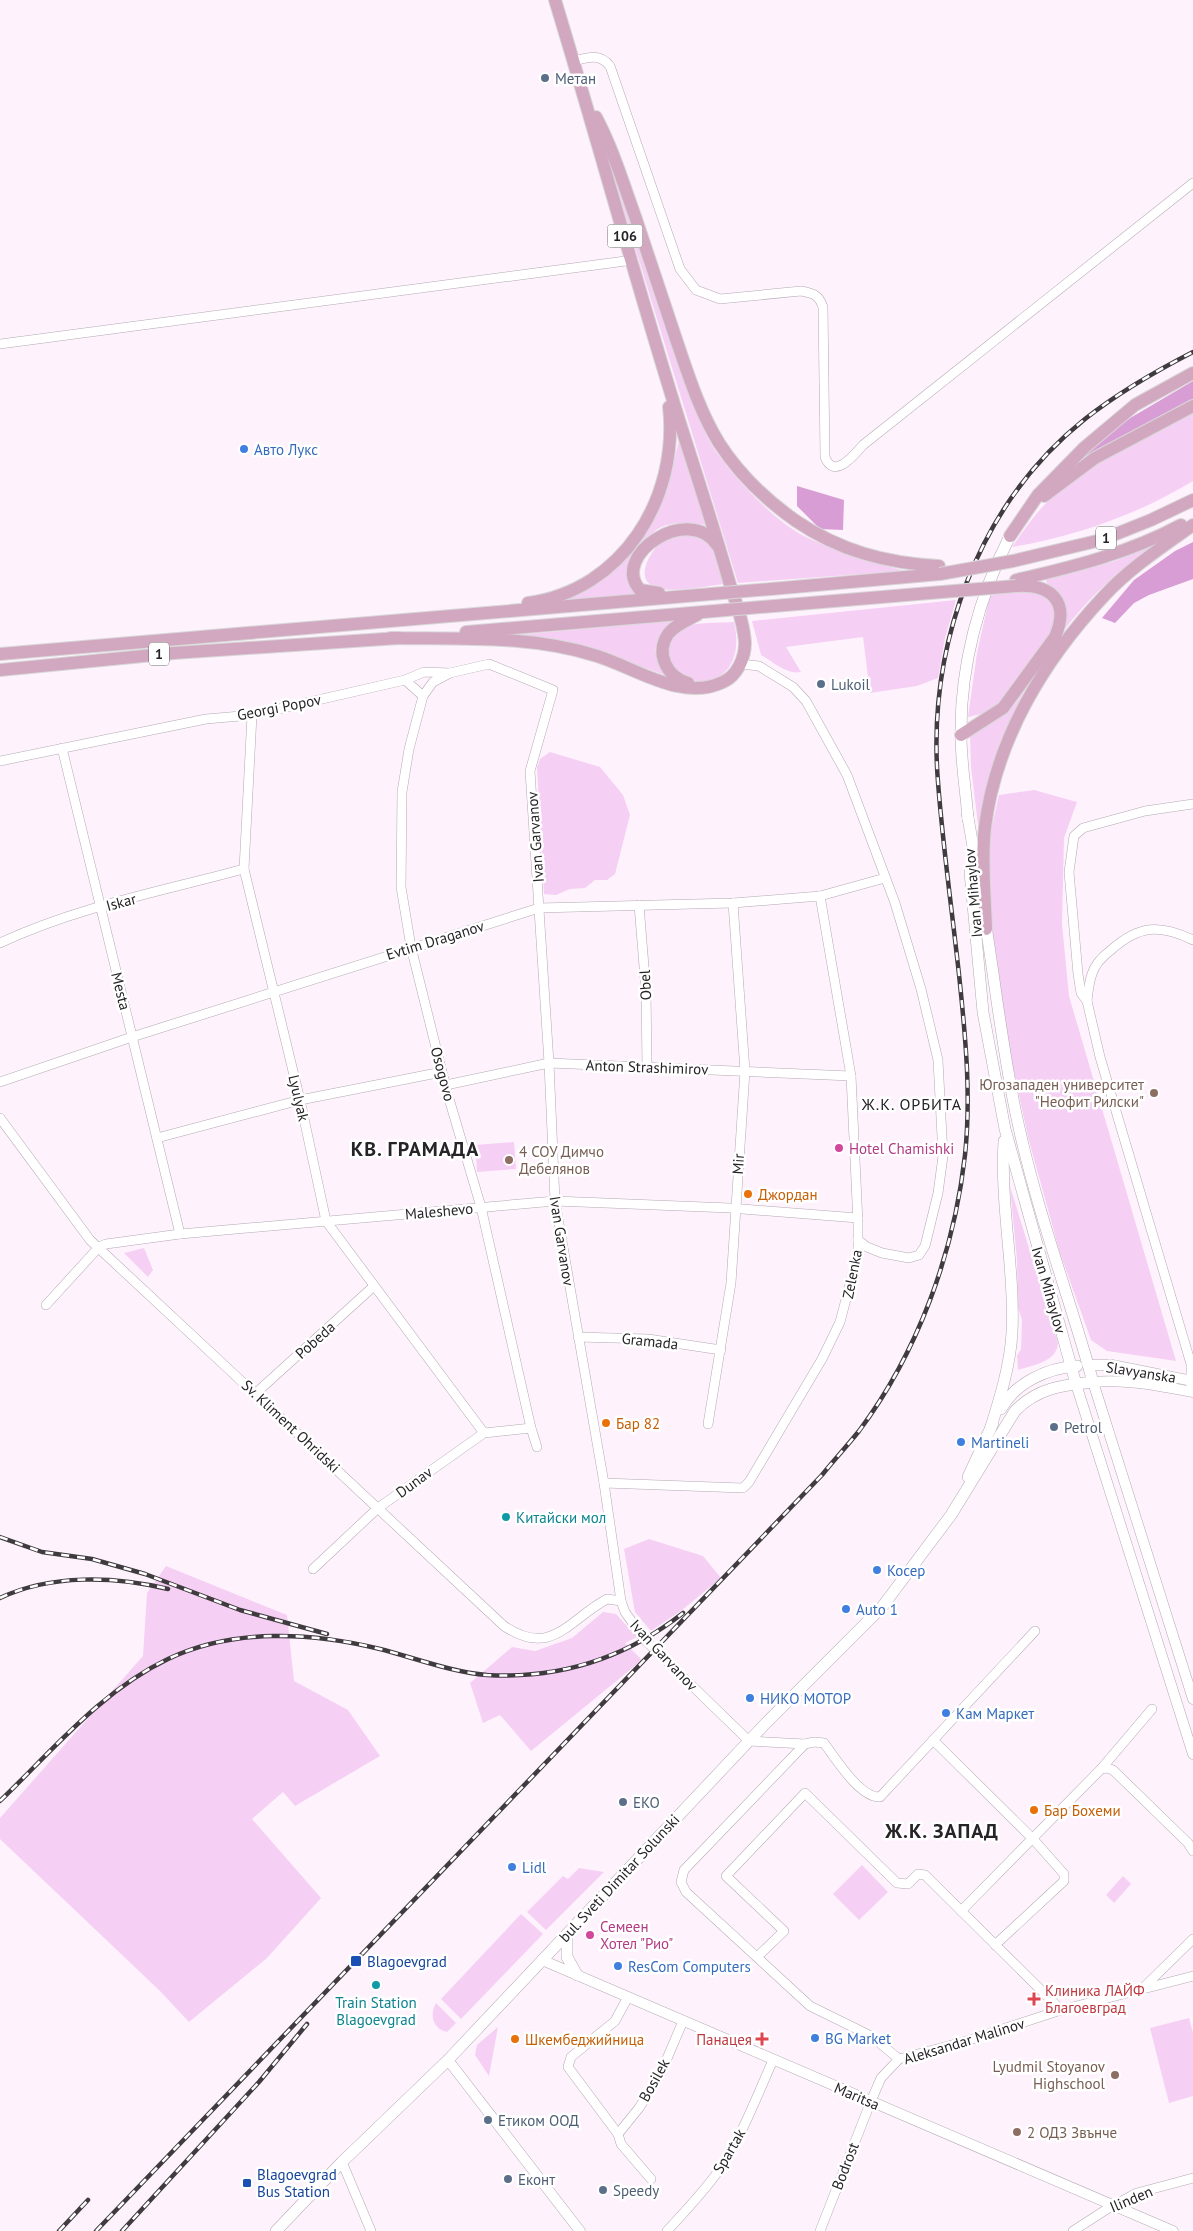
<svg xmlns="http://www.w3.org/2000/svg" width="1193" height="2231" font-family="'PT Sans',sans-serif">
<rect width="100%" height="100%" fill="#fef3fd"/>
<g fill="#f6cff4">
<path d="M615,182H618L687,388C695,409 703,432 715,450C736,480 774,521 806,537C837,552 871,561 904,571L738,583Z"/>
<path d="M1193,412V481C1139,514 1074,537 1012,547C1026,527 1041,505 1061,489C1101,456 1148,435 1193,412Z"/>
<path d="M680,436L707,525C693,524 677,521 664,526C647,532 632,557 629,574C627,582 632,590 637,595L554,603L620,563L639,543L652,523L667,491Z"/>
<path d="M690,535L712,543L724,584C705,586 673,594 655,587C633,579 651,549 664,540C671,536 682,536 690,535Z"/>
<path d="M1171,537C1157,546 1143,554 1130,564C1077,603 1030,670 1006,731C999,750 988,814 978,825L971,767L970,733L1009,710L1017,701L1064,628C1067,616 1067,602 1058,593C1055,588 1050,586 1046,582L1047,579L1115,561Z"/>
<polygon points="1033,589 1054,603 1057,619 1051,632 1007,699 985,713 968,717 977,653 990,595"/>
<path d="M956,600L945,638L938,678L917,686L870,693L863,637L786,647L801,672C787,675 773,662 761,655L752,621Z"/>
<path d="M672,621C653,641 650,651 665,675L625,661L516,635Z"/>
<path d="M734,622C751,695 670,696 669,651C669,641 676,631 685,627C694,622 723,623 734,622Z"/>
<polygon points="550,752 600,767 623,795 630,815 615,874 607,880 595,880 585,888 570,889 556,895 544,894 537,767 540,759"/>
<polygon points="1034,790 1077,802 1064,838 1062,924 1069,996 1176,1361 1107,1351 1091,1340 1060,1253 1028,1137 1005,1030 985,876 991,830 999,795"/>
<polygon points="514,1142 516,1169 477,1172 475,1145"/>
<path d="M1010,1186L1058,1343C1057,1362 1033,1365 1018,1370L1017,1356L1021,1349L1022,1320L1018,1307L1017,1260Z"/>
<polygon points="144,1248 153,1270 148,1277 124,1253"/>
<polygon points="649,1539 703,1556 721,1578 682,1610 651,1631 635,1612 624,1549"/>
<polygon points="166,1566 287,1615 294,1681 348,1710 380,1756 295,1806 283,1792 252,1819 321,1898 267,1958 189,2022 160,1991 0,1839 0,1818 143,1656 147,1593"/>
<polygon points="603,1612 616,1614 637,1637 625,1643 642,1660 531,1751 500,1715 483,1723 470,1683 512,1647 535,1651 572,1638"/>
<polygon points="862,1865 888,1892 859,1920 833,1894"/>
<polygon points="579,1868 604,1872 546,1930 527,1912 563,1876 568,1879"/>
<polygon points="1123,1876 1131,1884 1114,1903 1106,1895"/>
<polygon points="521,1914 543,1934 461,2019 441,1999"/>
<path d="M436,2003L456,2023L447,2032C433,2029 429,2015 436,2003Z"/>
<polygon points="1189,2018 1193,2033 1193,2096 1169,2103 1150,2028"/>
<polygon points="498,2027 489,2076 475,2055 477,2045"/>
</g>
<g fill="#d89dd5">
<polygon points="1193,381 1193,400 1075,465 1120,424"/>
<polygon points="797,486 844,500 843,530 820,529 797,506"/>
<polygon points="1193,542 1193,579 1149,595 1134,603 1115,623 1102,618 1134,580 1175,551"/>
</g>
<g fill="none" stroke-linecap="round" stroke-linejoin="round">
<defs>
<g id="minor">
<path d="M574,61C588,57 600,53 610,66L680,269L696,290L720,299L801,291C813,293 819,295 823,307L825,457C834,481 855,454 863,445L1193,183"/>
<polyline points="0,344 633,260"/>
<polyline points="740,664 759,666 793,687 806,701 847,775 895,903 921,989 938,1060 943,1156 938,1193 925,1246 919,1255 909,1258 882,1253 867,1247 858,1240"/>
<polyline points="450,673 433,682 423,696 409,749 402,792 401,887 411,947 447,1092 481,1207 531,1428 537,1447"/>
<polyline points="405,680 423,696"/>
<polyline points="252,715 244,869 300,1100 326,1221 484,1433"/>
<polyline points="62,748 180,1234"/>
<polyline points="0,761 206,719 252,715 405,680 424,672 450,673 489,664 553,690 530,771 549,1063 555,1201 604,1483 621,1601 625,1612 644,1639 749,1741 805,1744"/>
<polyline points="639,905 646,991 647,1066"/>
<path d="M0,943C77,907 162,891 244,869"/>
<path d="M1087,1001C1088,992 1089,982 1092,974C1095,964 1103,956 1111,950C1139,925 1160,924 1193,940"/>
<polyline points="0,1082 132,1037 539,908 733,903 820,896 885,878"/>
<polyline points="446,1085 549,1063 851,1076"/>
<path d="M0,1118L90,1240L504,1626C552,1658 568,1620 607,1599L621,1601"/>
<polyline points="157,1138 300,1100 442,1072"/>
<polyline points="46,1305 99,1247 106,1244 180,1234 555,1201 730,1208 858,1218"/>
<polyline points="578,1337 648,1339 721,1350"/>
<polyline points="1191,1386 1191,1364 1100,1057 1087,1001 1081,993 1078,974 1069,872 1074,836 1083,828 1145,811 1193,804"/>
<polyline points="256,1393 374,1286"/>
<polyline points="708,1424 731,1283 745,1071 733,903"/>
<polyline points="604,1483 743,1488 749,1482 822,1359 840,1322 858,1254 858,1223 851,1076 820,896"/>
<polyline points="313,1569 378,1508 484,1433 531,1428"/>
<polyline points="933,1740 1033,1839 1064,1874 1064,1881 995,1945"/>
<polyline points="1101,1769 1152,1709"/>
<polyline points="961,1911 1101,1769 1107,1768 1113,1770 1188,1843 1193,1851"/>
<polyline points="757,1957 784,1931 726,1876 805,1793 897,1883 908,1884 918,1874 925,1875 1061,2010"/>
<polyline points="1141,1990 1193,1939"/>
<polyline points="628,1997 615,2021 571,2057 568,2067 618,2134 621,2144 651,2179"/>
<path d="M899,2059L871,2036L810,2006L686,1892L681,1882L684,1870L805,1744L814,1742L824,1743C836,1759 860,1798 880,1797L1035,1631"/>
<polyline points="618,2134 639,2108 660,2075 683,2021"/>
<polyline points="342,2162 371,2231"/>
<path d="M667,2231C685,2211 704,2192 719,2170C742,2136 757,2096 773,2060"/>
<polyline points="820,2231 871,2101 881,2078 899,2059 963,2042 1061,2010 1193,1976"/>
<polyline points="1073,2231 1107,2209 1137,2193 1193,2178"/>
</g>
<g id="tertiary">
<polyline points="1089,1365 1112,1365 1193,1381"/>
<polyline points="1076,1384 1193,1754"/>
<path d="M1193,1392C1160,1386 1127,1379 1093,1382L1193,1699"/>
<polyline points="542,1960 1173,2231"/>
<polyline points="448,2060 580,2231"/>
</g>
<g id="secondary">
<polyline points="967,812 980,887"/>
<path d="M968,819C966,791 961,763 961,735C960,667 979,596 1010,536"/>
<polyline points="970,872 983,1012 1005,1129 1076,1384"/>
<path d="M1001,1409C1015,1383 1047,1368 1077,1366"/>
<path d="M990,1430C1000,1398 1010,1366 1012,1333C1015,1269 1000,1205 1004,1141"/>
<polyline points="968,1477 993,1423"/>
<polyline points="567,1934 567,1957 577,1975"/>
<path d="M276,2231L342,2162L448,2060L765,1724L882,1607L951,1515L1015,1411C1037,1388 1063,1385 1093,1382C1069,1296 1037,1211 1018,1123C1003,1056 996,988 985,920"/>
</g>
<g id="primary">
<path d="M596,117C613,149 623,183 635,216C649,258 663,300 677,342C689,377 700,412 719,443C739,474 766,500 796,521C840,551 886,563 939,566"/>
<polyline points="1044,496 1095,458 1193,406"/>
<polyline points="1010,536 1038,495 1085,447 1135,405 1193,373"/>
<polyline points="1013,561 1101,540 1151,520 1193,500"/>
<path d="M1016,580C1073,567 1129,553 1181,525"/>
<polyline points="771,589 940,574"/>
<path d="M659,593L640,590C609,555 690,503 717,545"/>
<path d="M528,603C623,590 679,498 669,407"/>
<polyline points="774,606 942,592"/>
<polyline points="466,632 703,612"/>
<path d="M391,638C460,639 531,635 597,656C636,668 682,702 723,682C737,676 745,658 745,643C744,622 735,601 729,581C714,528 697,476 680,423C636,283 598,141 555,0"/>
<polyline points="0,654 699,595"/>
<polyline points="0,670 174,653 399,638"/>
<path d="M688,683C667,677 655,654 668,634C675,625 687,620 697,615"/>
<path d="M961,735L1003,708L1055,637C1070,602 1052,584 1016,586"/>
<path d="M986,929C985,896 981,860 985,827C996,739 1044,660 1104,596C1130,568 1162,547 1193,525"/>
</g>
</defs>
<use href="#minor" stroke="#b3a9b2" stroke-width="10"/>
<use href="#tertiary" stroke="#b3a9b2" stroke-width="11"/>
<use href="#secondary" stroke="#b3a9b2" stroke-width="12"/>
<use href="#primary" stroke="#d8d8d8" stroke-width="14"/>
<use href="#minor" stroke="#fff" stroke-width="9"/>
<use href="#tertiary" stroke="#fff" stroke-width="10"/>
<use href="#secondary" stroke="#fff" stroke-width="11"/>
<use href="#primary" stroke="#d1a8c0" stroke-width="12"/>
<defs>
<g id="rail">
<polyline points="0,1537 42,1552 92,1559 145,1574 240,1610 327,1634"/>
<path d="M0,1598C51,1574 114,1576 168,1589"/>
<path d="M0,1801C52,1751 101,1691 168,1659C233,1628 311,1632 380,1649C415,1658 451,1672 487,1675C559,1679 626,1658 683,1613"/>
<polyline points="59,2231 88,2200"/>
<path d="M96,2231L822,1475C834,1460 847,1446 859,1431C918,1352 954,1253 965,1155C971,1098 966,1042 960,984C953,917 943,849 938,782C927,647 977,505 1085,419C1118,393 1156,371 1193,352"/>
<polyline points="122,2231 259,2082 307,2024"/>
</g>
</defs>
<use href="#rail" stroke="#3f3b3f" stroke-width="4.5"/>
<use href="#rail" stroke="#fff" stroke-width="2.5" stroke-dasharray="8" stroke-linecap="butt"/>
<defs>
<g id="primary-bridge">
<polyline points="940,574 1013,561"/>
<polyline points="942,592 1016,586"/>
<polyline points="699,595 771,589"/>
<polyline points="703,612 774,606"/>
</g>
</defs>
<use href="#primary-bridge" stroke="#d8d8d8" stroke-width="14" stroke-linecap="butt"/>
<use href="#primary-bridge" stroke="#d1a8c0" stroke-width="12"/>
</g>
<g fill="#5c6f8a" stroke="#fff" stroke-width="2">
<circle cx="545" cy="78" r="5"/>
<circle cx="821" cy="684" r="5"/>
<circle cx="1054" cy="1427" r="5"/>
<circle cx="623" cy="1802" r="5"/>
<circle cx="488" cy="2120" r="5"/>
<circle cx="508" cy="2179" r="5"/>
<circle cx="603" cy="2190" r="5"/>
</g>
<g fill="#3f7fe0" stroke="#fff" stroke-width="2">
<circle cx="244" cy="449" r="5"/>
<circle cx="961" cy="1442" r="5"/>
<circle cx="877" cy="1570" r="5"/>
<circle cx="846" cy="1609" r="5"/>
<circle cx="750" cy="1698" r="5"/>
<circle cx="946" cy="1713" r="5"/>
<circle cx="512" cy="1867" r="5"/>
<circle cx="618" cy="1966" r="5"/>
<circle cx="815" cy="2038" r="5"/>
</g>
<g fill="#8d6e63" stroke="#fff" stroke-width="2">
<circle cx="1154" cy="1093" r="5"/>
<circle cx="509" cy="1160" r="5"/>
<circle cx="1115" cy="2075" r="5"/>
<circle cx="1017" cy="2132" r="5"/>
</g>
<g fill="#d1479c" stroke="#fff" stroke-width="2">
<circle cx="839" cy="1148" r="5"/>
<circle cx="590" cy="1935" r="5"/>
</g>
<g fill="#e8710a" stroke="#fff" stroke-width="2">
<circle cx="748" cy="1194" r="5"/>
<circle cx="606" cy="1423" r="5"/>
<circle cx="1034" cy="1810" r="5"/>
<circle cx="515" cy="2039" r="5"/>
</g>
<g fill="#0f9aa8" stroke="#fff" stroke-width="2">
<circle cx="506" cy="1517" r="5"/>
<circle cx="376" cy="1985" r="5"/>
</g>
<g fill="#1a4fb4" stroke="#fff" stroke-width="2">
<rect x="350" y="1955" width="12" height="12" rx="2.5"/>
<rect x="242" y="2178" width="10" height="10" rx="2.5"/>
</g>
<g fill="#e0444e" stroke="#fff" stroke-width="2">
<path d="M1031.5 1991.5h5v5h5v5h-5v5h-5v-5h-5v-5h5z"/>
<path d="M759.5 2031.5h5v5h5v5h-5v5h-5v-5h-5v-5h5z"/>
</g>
<g text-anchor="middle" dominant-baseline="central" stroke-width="5" stroke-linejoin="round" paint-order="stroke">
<g fill="#fff" stroke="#686668" stroke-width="1">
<rect x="607.5" y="224.5" width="35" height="23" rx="4"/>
<rect x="1096" y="526.5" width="20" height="23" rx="4"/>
<rect x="149" y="642.5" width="20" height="23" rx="4"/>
</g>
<g font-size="14" font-weight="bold" fill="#272427">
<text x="625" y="236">106</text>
<text x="1106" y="538">1</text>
<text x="159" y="654">1</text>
</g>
<g font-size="15" fill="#4e5e75" stroke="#fff" text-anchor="start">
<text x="555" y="78">Метан</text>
<text x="831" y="684">Lukoil</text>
<text x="1064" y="1427">Petrol</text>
<text x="633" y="1802">EKO</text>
<text x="498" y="2120">Етиком ООД</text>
<text x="518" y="2179">Еконт</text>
<text x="613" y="2190">Speedy</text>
</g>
<g font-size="15" fill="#366cbe" stroke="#fff" text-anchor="start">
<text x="254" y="449">Авто Лукс</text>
<text x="971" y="1442">Martineli</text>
<text x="887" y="1570">Косер</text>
<text x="856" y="1609">Auto 1</text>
<text x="760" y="1698">НИКО МОТОР</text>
<text x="956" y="1713">Кам Маркет</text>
<text x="522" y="1867">Lidl</text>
<text x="628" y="1966">ResCom Computers</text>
<text x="825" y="2038">BG Market</text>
</g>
<g font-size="15" fill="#272427" stroke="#fff">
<text transform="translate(279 707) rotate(-11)">Georgi Popov</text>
<text transform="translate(535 837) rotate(-94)">Ivan Garvanov</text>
<text transform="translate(973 893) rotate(-95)">Ivan Mihaylov</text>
<text transform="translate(121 902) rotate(-15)">Iskar</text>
<text transform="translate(435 940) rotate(-17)">Evtim Draganov</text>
<text transform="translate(645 985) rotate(-93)">Obel</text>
<text transform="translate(121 991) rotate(76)">Mesta</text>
<text transform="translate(647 1067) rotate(2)">Anton Strashimirov</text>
<text transform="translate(443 1074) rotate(75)">Osogovo</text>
<text transform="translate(299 1098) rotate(77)">Lyulyak</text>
<text transform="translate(738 1164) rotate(-86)">Mir</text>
<text transform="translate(439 1211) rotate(-5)">Maleshevo</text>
<text transform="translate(562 1241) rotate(81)">Ivan Garvanov</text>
<text transform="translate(852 1274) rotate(-79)">Zelenka</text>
<text transform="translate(1049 1290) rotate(74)">Ivan Mihaylov</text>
<text transform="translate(315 1340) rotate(-42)">Pobeda</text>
<text transform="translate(650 1341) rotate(6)">Gramada</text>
<text transform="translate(1141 1372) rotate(9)">Slavyanska</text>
<text transform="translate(291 1426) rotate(43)">Sv. Kliment Ohridski</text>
<text transform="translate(414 1482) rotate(-36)">Dunav</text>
<text transform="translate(664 1655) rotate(47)">Ivan Garvanov</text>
<text transform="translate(619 1878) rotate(-47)">bul. Sveti Dimitar Solunski</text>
<text transform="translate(964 2041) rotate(-17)">Aleksandar Malinov</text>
<text transform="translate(654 2080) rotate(-61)">Bosilek</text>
<text transform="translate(857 2096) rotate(23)">Maritsa</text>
<text transform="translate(729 2151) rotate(-60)">Spartak</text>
<text transform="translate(845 2166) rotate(-69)">Bodrost</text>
<text transform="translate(1131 2199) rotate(-23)">Ilinden</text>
</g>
<g font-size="15" fill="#785e54" stroke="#fff" text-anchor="end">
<text x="1144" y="1084">Югозападен университет<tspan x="1144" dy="17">"Неофит Рилски"</tspan></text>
<text x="519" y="1151" text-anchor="start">4 СОУ Димчо<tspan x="519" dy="17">Дебелянов</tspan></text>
<text x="1105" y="2066">Lyudmil Stoyanov<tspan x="1105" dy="17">Highschool</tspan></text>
<text x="1027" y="2132" text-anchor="start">2 ОДЗ Звънче</text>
</g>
<g font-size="15" fill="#b23c85" stroke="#fff" text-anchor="start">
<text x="849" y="1148">Hotel Chamishki</text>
<text x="600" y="1926">Семеен<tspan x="600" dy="17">Хотел "Рио"</tspan></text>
</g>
<g font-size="15" fill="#c56008" stroke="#fff" text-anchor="start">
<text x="758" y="1194">Джордан</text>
<text x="616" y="1423">Бар 82</text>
<text x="1044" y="1810">Бар Бохеми</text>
<text x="525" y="2039">Шкембеджийница</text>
</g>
<g font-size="15" fill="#0d838f" stroke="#fff" text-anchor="start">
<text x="516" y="1517">Китайски мол</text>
<text x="376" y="2002" text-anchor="middle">Train Station<tspan x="376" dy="17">Blagoevgrad</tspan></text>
</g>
<g font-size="15" fill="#164399" stroke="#fff" text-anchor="start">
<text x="367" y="1961">Blagoevgrad</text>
<text x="257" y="2174">Blagoevgrad<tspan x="257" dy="17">Bus Station</tspan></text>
</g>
<g font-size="15" fill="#be3a42" stroke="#fff" text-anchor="start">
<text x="1045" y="1990">Клиника ЛАЙФ<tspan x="1045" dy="17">Благоевград</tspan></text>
<text x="752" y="2039" text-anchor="end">Панацея</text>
</g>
<g font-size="16" letter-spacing="1" fill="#272427" stroke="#fff">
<text x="912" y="1104">Ж.К. ОРБИТА</text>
</g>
<g font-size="20" font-weight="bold" letter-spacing="1" fill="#272427" stroke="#fff">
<text x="415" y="1149">КВ. ГРАМАДА</text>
<text x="942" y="1831">Ж.К. ЗАПАД</text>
</g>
</g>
</svg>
